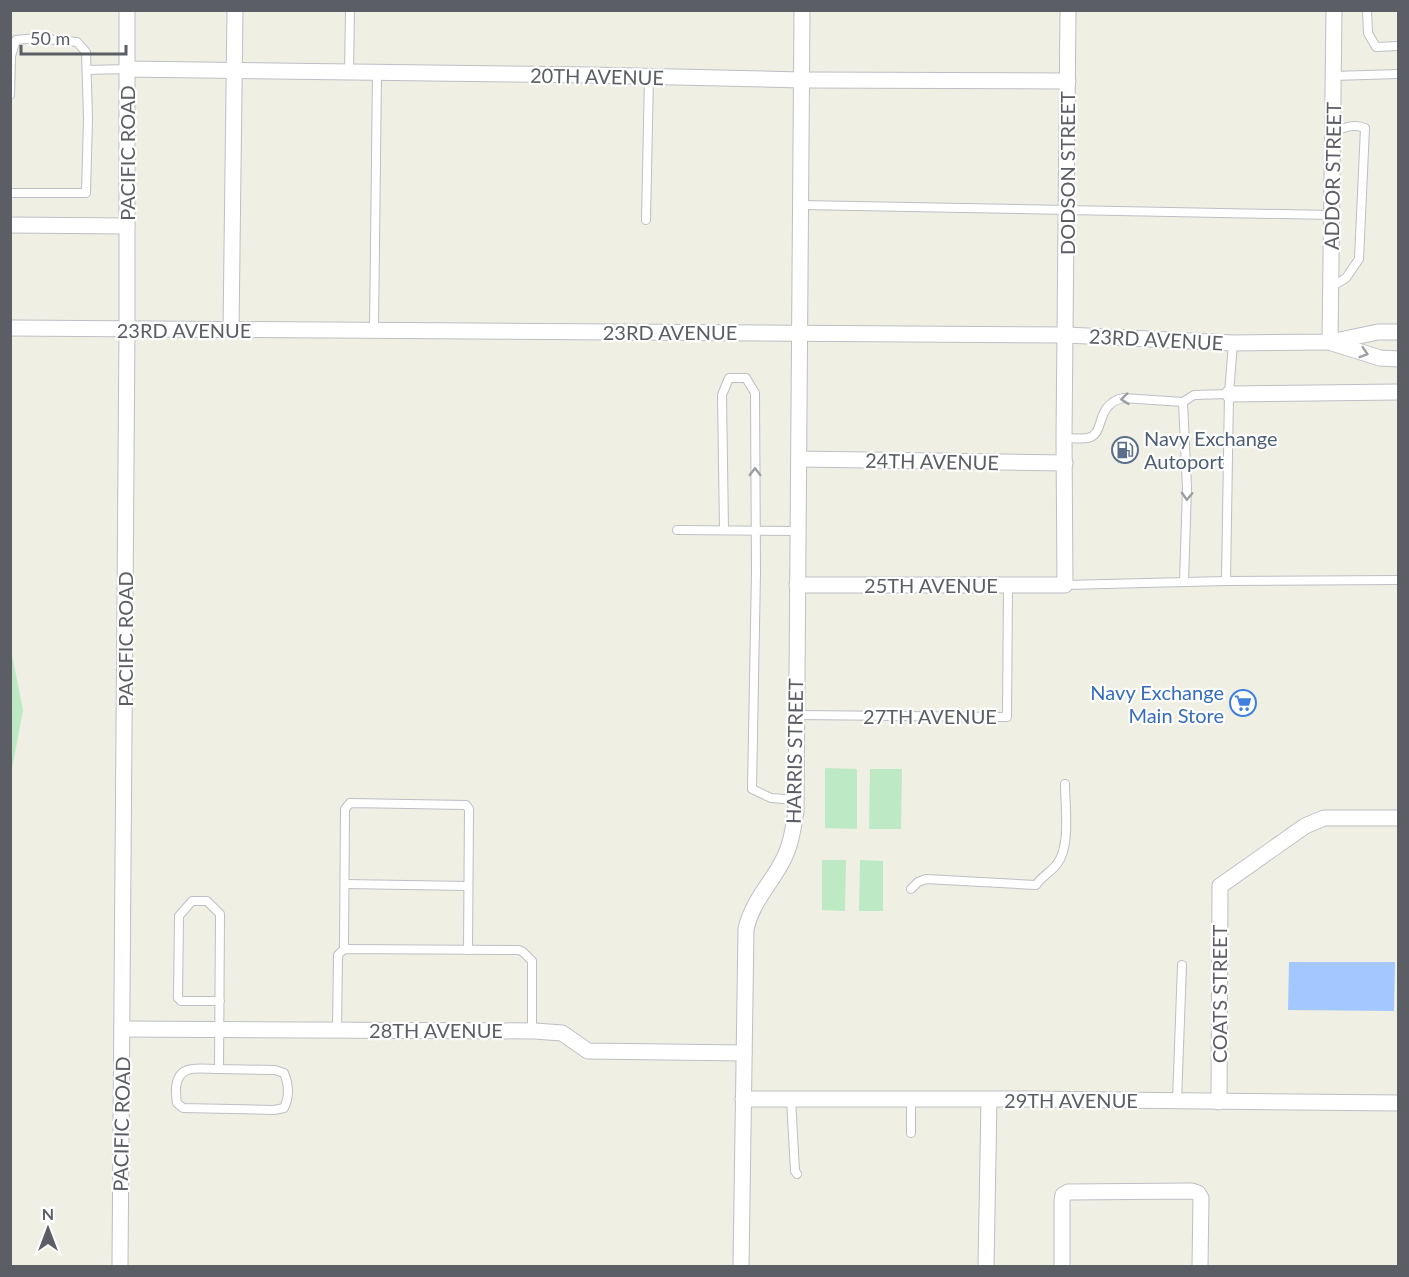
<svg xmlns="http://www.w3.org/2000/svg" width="1409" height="1277" font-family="Lato,sans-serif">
<rect width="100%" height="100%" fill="#efefe3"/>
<g fill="#bdeac4">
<polygon points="11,650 23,710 11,774"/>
<polygon points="825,768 857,769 857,829 825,828"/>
<polygon points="870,769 902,769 901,829 869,829"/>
<polygon points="822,860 846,860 845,911 822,910"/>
<polygon points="860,860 883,861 883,911 859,911"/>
</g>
<polygon fill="#a3c8ff" points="1289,962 1395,962 1394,1011 1288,1010"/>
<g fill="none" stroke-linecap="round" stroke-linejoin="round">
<defs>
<g id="lane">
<polyline points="1367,10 1368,33 1376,47 1398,46"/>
<polyline points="87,70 127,69"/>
<polyline points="349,73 350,10"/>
<polyline points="1333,76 1398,74"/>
<polyline points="10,95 11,56 16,40 36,38 77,42 86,52 88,118 86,193 10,193"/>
<polyline points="801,205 1331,215"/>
<polyline points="646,220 649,76"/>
<path d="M1331,287L1346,278L1359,259L1365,128C1354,123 1343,128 1332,132"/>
<polyline points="374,330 377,73"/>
<path d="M1064,438C1072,438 1081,439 1088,438C1106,434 1094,405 1123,398L1183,402"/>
<polyline points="677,530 798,531"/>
<polyline points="724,530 722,395 729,378 746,378 755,393 756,572 752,789 771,798 796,800"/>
<polyline points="1226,581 1229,394 1233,343"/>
<polyline points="1184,582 1187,488 1183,402 1194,395 1229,394"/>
<polyline points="1065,585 1226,581 1398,580"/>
<polyline points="795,715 1007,717 1008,585"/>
<polyline points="345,884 468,886"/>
<path d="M911,889L918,882L926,879L1036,885C1042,876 1051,872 1057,864C1071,846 1065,807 1065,784"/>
<polyline points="344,949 345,809 350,803 466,805 469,809 468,950"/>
<polyline points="337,1030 338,955 344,949 519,950 523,952 532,961 532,1031"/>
<path d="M219,1069C199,1069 178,1063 176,1088C176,1094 176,1098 177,1103L183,1108L274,1110L284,1108C290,1096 289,1085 284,1073L275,1070L219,1069L220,914L207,901H192L179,916L178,998L181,1001H220"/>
<polyline points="791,1099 795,1171 797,1174"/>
<polyline points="911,1100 911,1133"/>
<polyline points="1177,1101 1182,965"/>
</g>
<g id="street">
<polyline points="127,69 590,75 802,80 1068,81"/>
<polyline points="10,225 127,226"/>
<polyline points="10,328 1066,335 1233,343 1330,342 1378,332 1398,332"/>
<polyline points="231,330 235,10"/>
<polyline points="1330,342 1334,10"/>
<polyline points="1332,343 1380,358 1398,359"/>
<polyline points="1229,394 1398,392"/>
<polyline points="799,459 1065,463"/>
<polyline points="797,585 1065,585 1064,438 1068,10"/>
<polyline points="122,1029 535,1031 562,1033 588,1051 744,1053"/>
<polyline points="743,1099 1025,1099 1398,1103"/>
<polyline points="1219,1102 1220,886 1305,826 1324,818 1398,818"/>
<polyline points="120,1266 127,329 127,10"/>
<path d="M741,1266L746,929C752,902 770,885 782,862C791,846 793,829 796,811L802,10"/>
<polyline points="986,1266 989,1100"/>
<polyline points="1062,1266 1062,1201 1063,1195 1068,1192 1192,1191 1198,1193 1201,1198 1200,1266"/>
</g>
</defs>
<use href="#lane" stroke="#bdbfc6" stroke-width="10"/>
<use href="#street" stroke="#bdbfc6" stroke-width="17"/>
<use href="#lane" stroke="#fff" stroke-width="8"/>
<use href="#street" stroke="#fff" stroke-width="15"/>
</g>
<defs><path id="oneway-chevron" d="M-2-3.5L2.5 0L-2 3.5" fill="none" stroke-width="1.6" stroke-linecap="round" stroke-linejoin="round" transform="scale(1.5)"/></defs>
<g stroke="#9d9ea3">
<use href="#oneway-chevron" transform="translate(1364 353) rotate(17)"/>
<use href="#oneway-chevron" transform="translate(1125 399) rotate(174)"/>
<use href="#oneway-chevron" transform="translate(755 472) rotate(-90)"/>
<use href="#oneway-chevron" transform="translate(1187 496) rotate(92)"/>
</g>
<defs>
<symbol id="fuel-ring" viewBox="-11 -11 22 22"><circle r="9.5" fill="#fff" stroke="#5c6f8a" stroke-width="1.5"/><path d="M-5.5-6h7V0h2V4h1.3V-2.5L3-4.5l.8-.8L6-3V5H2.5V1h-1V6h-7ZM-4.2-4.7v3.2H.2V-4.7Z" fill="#5c6f8a"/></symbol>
<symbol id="supermarket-ring" viewBox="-11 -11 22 22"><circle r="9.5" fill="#fff" stroke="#3f7fe0" stroke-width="1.5"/><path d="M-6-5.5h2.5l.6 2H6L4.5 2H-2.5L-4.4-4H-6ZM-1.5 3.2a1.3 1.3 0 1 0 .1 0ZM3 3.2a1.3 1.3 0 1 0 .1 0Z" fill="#3f7fe0"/></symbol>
</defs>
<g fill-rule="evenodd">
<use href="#fuel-ring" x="1110" y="435" width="30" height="30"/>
<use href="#supermarket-ring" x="1228" y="688" width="30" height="30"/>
</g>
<g text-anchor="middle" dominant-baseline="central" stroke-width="4.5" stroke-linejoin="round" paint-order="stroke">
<g font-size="20" fill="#5b5e65" stroke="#fff">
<text transform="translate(597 76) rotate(1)">20TH AVENUE</text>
<text transform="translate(127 153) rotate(-90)">PACIFIC ROAD</text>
<text transform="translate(1067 173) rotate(-90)">DODSON STREET</text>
<text transform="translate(1332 176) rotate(-89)">ADDOR STREET</text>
<text x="184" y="330">23RD AVENUE</text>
<text x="670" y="332">23RD AVENUE</text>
<text transform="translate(1156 339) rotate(3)">23RD AVENUE</text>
<text transform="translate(932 461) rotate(1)">24TH AVENUE</text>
<text x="931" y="585">25TH AVENUE</text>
<text transform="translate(125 639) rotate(-90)">PACIFIC ROAD</text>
<text x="930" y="716">27TH AVENUE</text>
<text transform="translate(794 751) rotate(-89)">HARRIS STREET</text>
<text transform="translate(1219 994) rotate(-90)">COATS STREET</text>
<text x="436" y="1030">28TH AVENUE</text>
<text x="1071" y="1100">29TH AVENUE</text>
<text transform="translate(121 1124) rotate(-89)">PACIFIC ROAD</text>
</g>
<g font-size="20" fill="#4e5e75" stroke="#fff" text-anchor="start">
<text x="1144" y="438">Navy Exchange<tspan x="1144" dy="23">Autoport</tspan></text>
</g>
<g font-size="20" fill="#366cbe" stroke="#fff" text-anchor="end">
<text x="1224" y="692">Navy Exchange<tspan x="1224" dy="23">Main Store</tspan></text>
</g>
</g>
<rect width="1409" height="1277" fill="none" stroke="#5b5e65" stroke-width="24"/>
<g transform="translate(48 1229)" stroke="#ffffff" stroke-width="4.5" paint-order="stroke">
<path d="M0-4.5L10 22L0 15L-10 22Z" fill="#5b5e65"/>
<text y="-9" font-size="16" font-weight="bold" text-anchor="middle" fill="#5b5e65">N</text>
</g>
<path d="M21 45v9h105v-9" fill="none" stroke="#5b5e65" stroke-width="3"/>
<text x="30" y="45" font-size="18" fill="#5b5e65" stroke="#ffffff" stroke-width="4.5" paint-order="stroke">50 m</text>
</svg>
